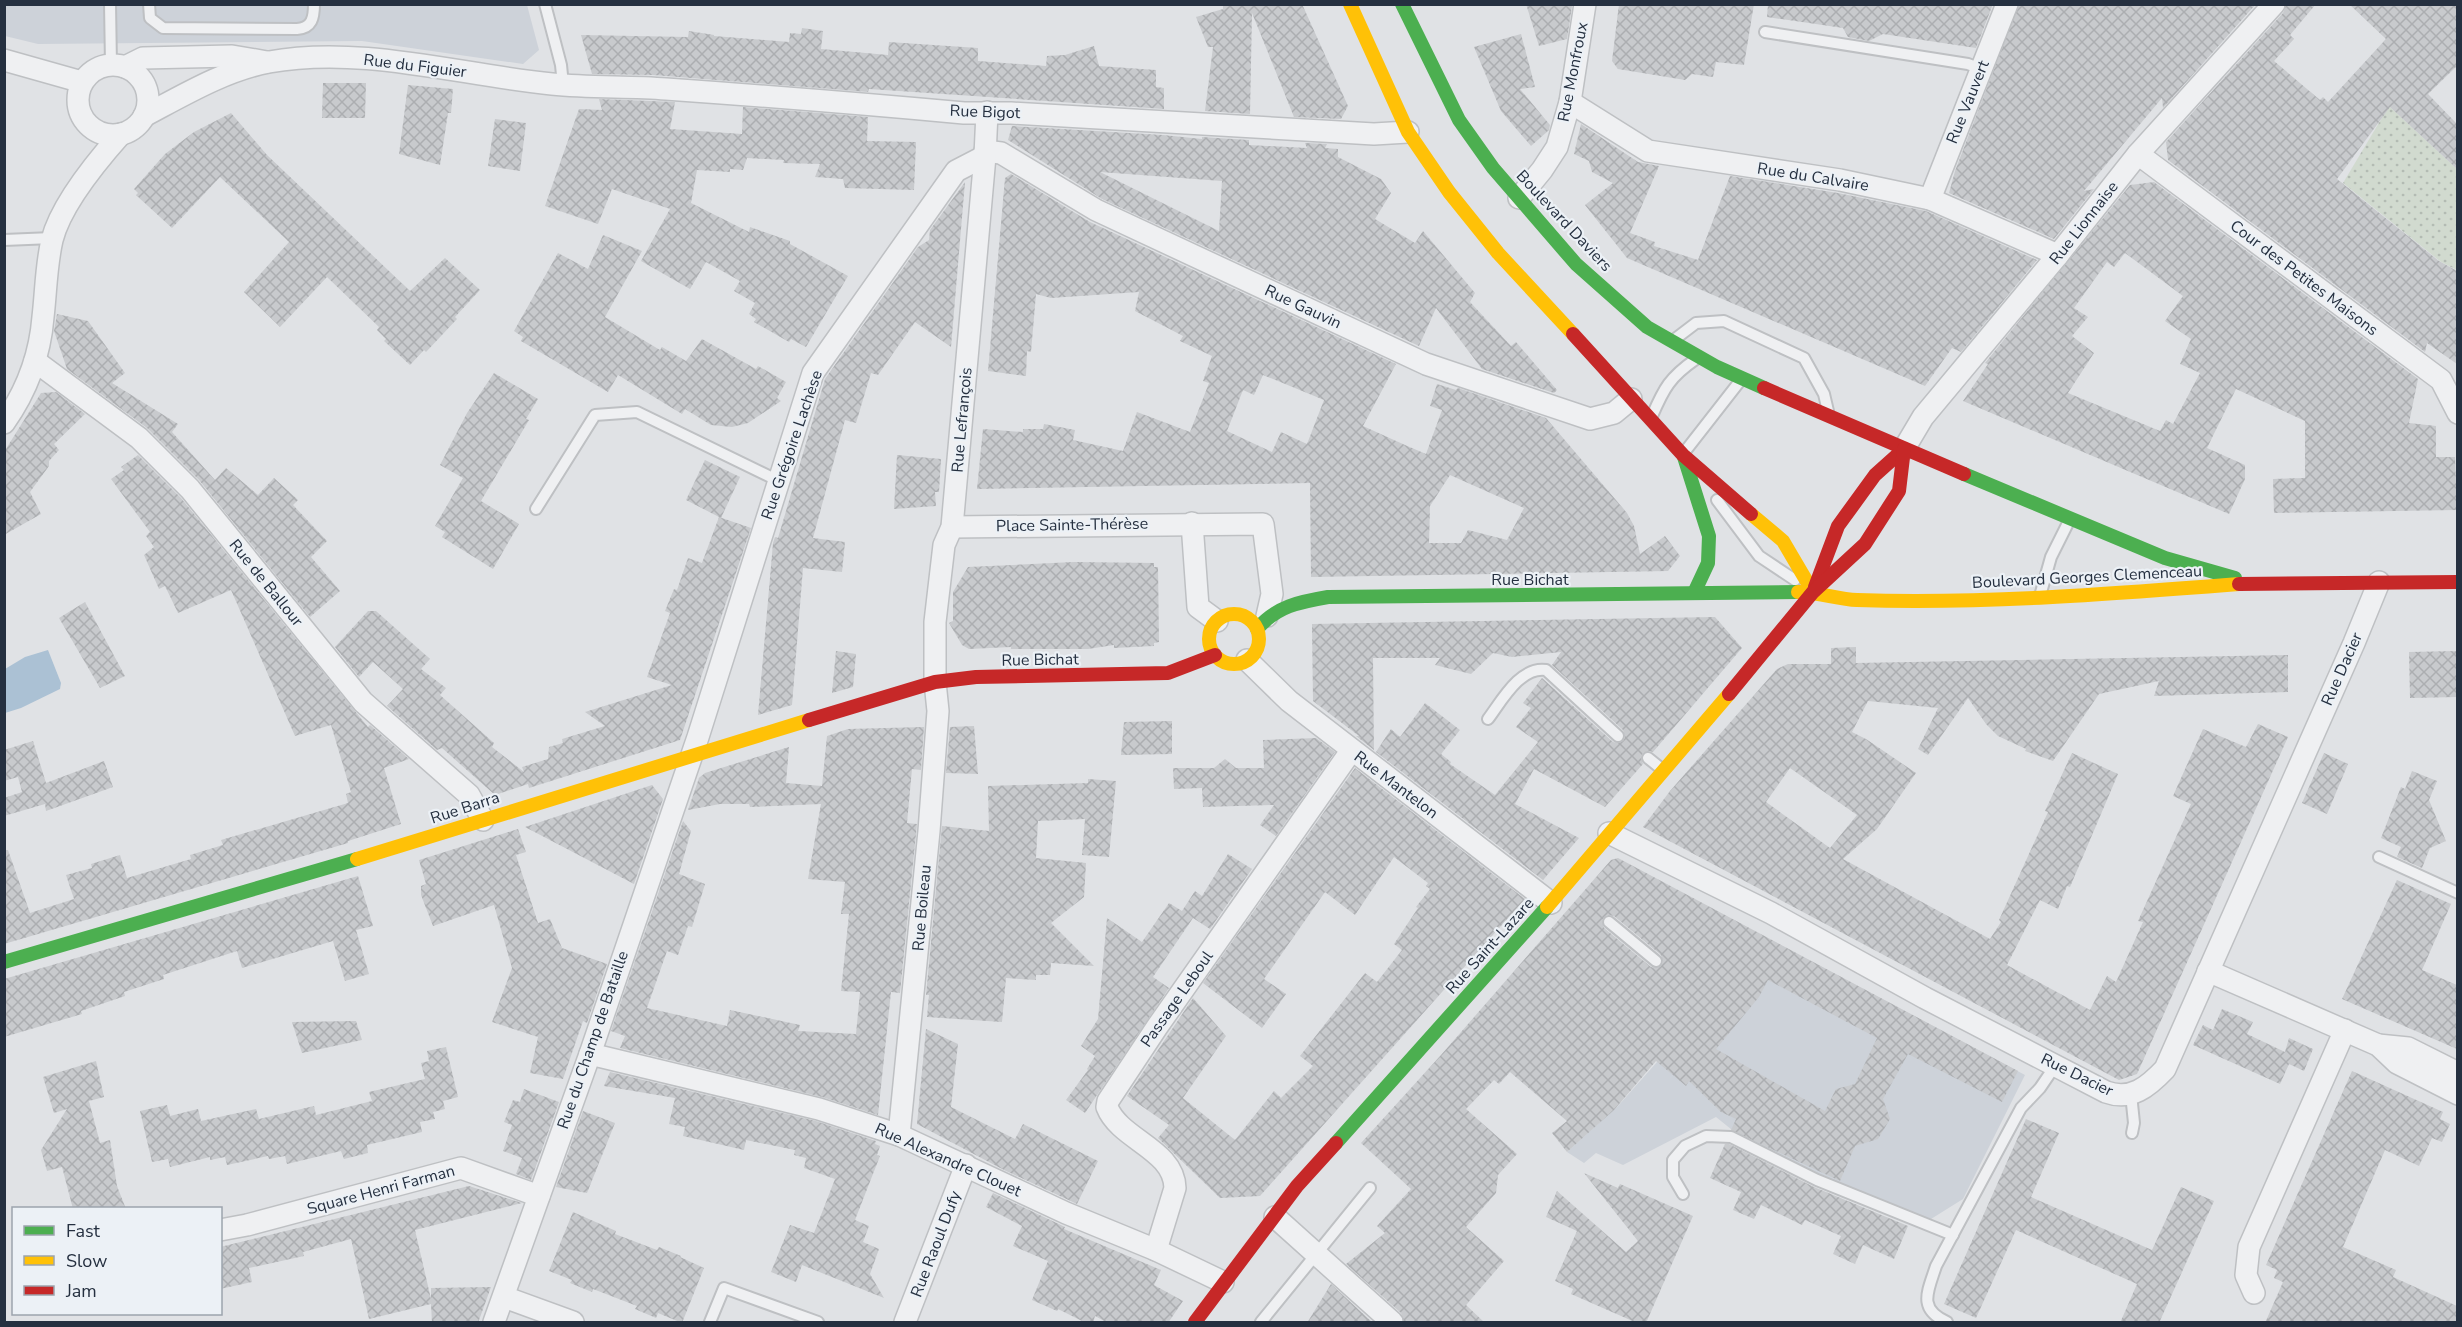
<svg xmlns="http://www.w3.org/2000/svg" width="2462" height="1327" font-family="'Nunito Sans',sans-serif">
<defs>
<pattern id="park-dots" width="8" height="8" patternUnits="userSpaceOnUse" patternTransform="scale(1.5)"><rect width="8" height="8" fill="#d1dacf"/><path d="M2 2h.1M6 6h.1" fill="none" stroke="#b3bbb3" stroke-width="1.8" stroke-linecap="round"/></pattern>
<pattern id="building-cross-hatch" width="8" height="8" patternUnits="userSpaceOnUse" patternTransform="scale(1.5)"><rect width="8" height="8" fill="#c8cacd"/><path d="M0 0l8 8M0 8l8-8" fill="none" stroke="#acaeb1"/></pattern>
</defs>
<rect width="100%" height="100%" fill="#e0e2e5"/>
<g fill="#cdd2d9">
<polygon points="4,5 527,5 539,50 523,64 362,41 38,44 5,36"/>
<polygon points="1767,938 2025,1075 1963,1199 1931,1219 1901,1211 1747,1142 1716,1117 1623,1165 1596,1153 1584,1163 1567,1152 1618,1106"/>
</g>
<polygon fill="url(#park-dots)" points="2389,106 2457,169 2457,270 2441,262 2343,183"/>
<polygon fill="#abc1d4" points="48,650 61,683 60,689 21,708 5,713 5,669 25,657"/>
<g fill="url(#building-cross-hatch)" fill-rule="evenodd">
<polygon points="1223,4 1302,4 1348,106 1341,119 1294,117 1252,13 1250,114 1205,111 1213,47 1208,47 1196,17 1223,9"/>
<polygon points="1526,4 1572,6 1567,39 1539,46"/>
<polygon points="1619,4 1754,4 1744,65 1716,62 1713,77 1692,74 1685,80 1618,69 1612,61"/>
<polygon points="1768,4 1993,4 1976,48 1883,34 1869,41 1848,37 1843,28 1767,17"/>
<polygon points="2019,4 2256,4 2163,108 2162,98 2084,191 2094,189 2054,239 1949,193 1955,171"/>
<polygon points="2286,4 2316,4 2290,35 2294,39 2274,61 2320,100 2323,97 2328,102 2386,39 2349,4 2457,4 2457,66 2428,94 2457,124 2457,169 2390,107 2337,179 2439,261 2457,271 2457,364 2427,343 2425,352 2168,160 2166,142 2283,13"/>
<polygon points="802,28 823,31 821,49 888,55 889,42 978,48 978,61 1046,66 1047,56 1065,55 1094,46 1099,66 1156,70 1156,87 1164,88 1164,109 869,89 868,92 653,75 592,74 581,35 688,37 689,31 714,35 714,36 789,42 790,33 801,34"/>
<polygon points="1521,34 1535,87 1520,89 1550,125 1549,130 1531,146 1501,111 1474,47"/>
<polygon points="323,83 366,83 365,118 322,118"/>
<polygon points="408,85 453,89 451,113 448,113 440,165 399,154"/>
<polygon points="599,99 675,102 670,129 742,134 743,107 868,117 867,141 916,142 914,190 845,188 843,179 815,177 820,164 783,163 784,160 747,158 743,170 730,169 730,172 697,170 691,203 749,232 750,227 790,241 790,244 848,276 806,347 791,339 789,342 754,322 756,319 749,314 755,303 734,291 740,281 706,262 690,289 641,261 670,209 612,189 598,224 545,206 579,109 602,110"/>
<polygon points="231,113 267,155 410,291 445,258 480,290 455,317 457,319 426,352 424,350 410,365 384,341 386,339 377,330 379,327 327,277 280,327 244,292 289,242 220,177 172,228 136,195 138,193 134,189 165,154 194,132"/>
<polygon points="495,119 526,123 520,171 488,166"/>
<polygon points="1581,124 1638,162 1659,166 1630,233 1655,242 1654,246 1698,260 1730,176 1838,193 1926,211 2037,260 1961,352 1952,348 1925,386 1627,258 1585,205 1613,183 1592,172 1589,161 1574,154"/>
<path d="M1012,126L1163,135L1202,139V137L1249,140V145L1307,148L1305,143L1327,144L1325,148L1338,149V157L1381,179L1391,193L1375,219L1415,243L1423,231L1475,293L1470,302L1511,346L1516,342L1557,390L1554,393L1482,369L1436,308L1419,346L1102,199L1008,140ZM1100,172L1222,181L1219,231Z"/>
<path d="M1011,174L1090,222L1396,364L1363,426L1405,445L1426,454L1442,410L1430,406L1437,384L1456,390L1458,388L1546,418L1627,513L1634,526L1640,554L1665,536L1680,556L1668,571L1311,577L1310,483L977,489L983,429L1023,432V429H1043L1044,424L1075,430L1073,440L1123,451L1137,412L1190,432L1209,383L1203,381L1212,356L1180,341L1183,336L1135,311L1139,292L1051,298L1036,294L1031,352L1027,351L1026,376L988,371L1005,178ZM1263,375L1324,400L1307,444L1281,432L1272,452L1227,431L1243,390L1254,395ZM1450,475L1524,508L1507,540L1468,530L1461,543H1429L1430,506Z"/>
<polygon points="965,182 951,347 915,322 878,375 871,373 856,423 845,420 813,538 845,542 842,572 803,568 792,705 758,715 773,543 775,537 778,538 825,379 918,247 929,240 930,230"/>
<path d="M2154,182L2418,379L2409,423L2436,426V457H2455L2457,510L2274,513L2273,479L2305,478V421L2236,389L2207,448L2245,465V479L2229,514L1963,401L1988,364L1985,363L2130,185ZM2125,253L2183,296L2165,321L2191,339L2180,364L2200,373L2173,424L2166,420L2160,431L2068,393L2094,353L2072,336L2088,317L2074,308L2107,262L2114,267Z"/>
<polygon points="603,235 642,251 605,317 660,350 662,347 686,361 702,339 756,369 758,366 786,382 777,398 781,401 748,423 732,427 711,425 685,409 682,414 618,375 608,392 521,341 523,337 514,331 558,253 588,269"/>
<polygon points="57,314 88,321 125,373 112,383 178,424 172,432 215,480 226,468 258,495 274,478 298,500 293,505 327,541 311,557 340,591 310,617 199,480 147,428 67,369 54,331"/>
<polygon points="494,373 538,399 526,419 529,420 481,501 519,524 493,569 442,537 445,532 435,526 463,478 440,465 467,413"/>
<polygon points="56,392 85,414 54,444 59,450 49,461 49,466 30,492 41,514 4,535 4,452 41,393"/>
<polygon points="138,455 181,498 368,727 370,725 409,759 384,768 401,824 348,841 348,843 4,944 4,850 8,850 30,913 74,899 66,875 92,868 91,864 120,855 127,878 191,859 190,855 223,845 221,840 348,803 346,794 351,792 331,725 295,736 231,590 178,613 165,586 159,589 144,555 154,547 146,536 150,532 111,479 124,470 121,467"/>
<polygon points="897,455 941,459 939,492 935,492 936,506 894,509"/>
<polygon points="705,460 740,477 721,518 686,500"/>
<polygon points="719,517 751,528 680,740 529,788 528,784 495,795 442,748 437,750 387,706 403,689 373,662 359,677 335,647 368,611 376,611 430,659 421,669 446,688 440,695 494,743 492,747 524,772 522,767 548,759 549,747 563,743 562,739 605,726 585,712 672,685 647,677 670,613 665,611 674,589 677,590 688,558 702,563"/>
<polygon points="1074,562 1154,563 1154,567 1158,567 1159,642 1154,643 1154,646 1114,648 1114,645 1088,649 1011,649 1011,647 969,649 962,645 949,623 953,621 953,592 968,567"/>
<polygon points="85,602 125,676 100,688 59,618"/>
<polygon points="1715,617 1742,648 1653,752 1649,751 1643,753 1641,757 1643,764 1605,807 1534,769 1515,804 1579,838 1543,880 1376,752 1391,729 1400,737 1425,703 1460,730 1441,754 1451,762 1450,764 1495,795 1538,742 1516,727 1531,708 1523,703 1542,678 1613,742 1617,743 1623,741 1625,737 1623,730 1552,665 1561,652 1512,657 1493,653 1471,674 1435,665 1440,658 1373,658 1374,750 1356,736 1359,736 1313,701 1312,624"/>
<path d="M1856,647V663L2288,655V692L2154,696L2159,681L2099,694L2053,761L2025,751L2026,749L1998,736L1986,724L1968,698L1928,755L1918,749L1938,708L1868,701L1852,732L1866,739L1916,773L1877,829L1843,859L1990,939L2001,922L1999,920L2048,812L2045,811L2072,753L2118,774L2070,887L2067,886L2058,909L2040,900L2007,965L2090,1010L2107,976L2116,982L2143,922L2138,921L2191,804L2173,796L2203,729L2246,747L2258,724L2288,737L2137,1074L2119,1080L1643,827L1670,791L1777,669L1788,664H1831V648ZM1790,768L1857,815L1830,848L1766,802Z"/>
<polygon points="836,651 856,654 853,687 832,693"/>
<polygon points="2457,651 2457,697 2410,698 2409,652"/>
<polygon points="1172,721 1172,754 1121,755 1124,722"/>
<polygon points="974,726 978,774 946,773 950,727"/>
<polygon points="924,727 921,770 912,769 907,823 917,824 900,993 891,992 878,1115 822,1097 620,1048 625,1036 611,1031 683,821 691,831 679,874 705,884 692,927 688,926 678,955 667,951 647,1008 727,1026 730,1010 800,1025 798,1031 856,1034 860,992 841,991 849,914 841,914 845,882 808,879 821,804 750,807 749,804 720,804 688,810 699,778 705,773 789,747 786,783 822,786 827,736 848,729"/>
<polygon points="1316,738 1335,752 1276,836 1260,825 1274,805 1203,807 1202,788 1174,789 1173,768 1214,768 1225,759 1236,768 1264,768 1263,740"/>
<polygon points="33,741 46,783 104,761 113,787 46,811 45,804 4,816 4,798 22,792 18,777 4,781 4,750"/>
<polygon points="2324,753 2348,764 2327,814 2302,803"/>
<polygon points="1355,768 1525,899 1260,1196 1220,1198 1158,1138 1169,1125 1127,1096 1193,998 1226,1036 1183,1098 1235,1140 1274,1091 1281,1098 1313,1066 1300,1056 1365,973 1377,982 1402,950 1394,944 1418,908 1416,907 1430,889 1426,886 1428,883 1394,857 1355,915 1325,892 1264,979 1286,994 1262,1028 1203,983"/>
<polygon points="2412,771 2437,781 2429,800 2446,841 2430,848 2422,868 2397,857 2401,847 2381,838 2401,787 2405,789"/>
<polygon points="1088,779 1116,781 1109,857 1082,855 1085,819 1038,821 1036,858 1086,863 1084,897 1051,923 1094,966 1051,963 1050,975 1036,975 1036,980 1006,978 1002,1022 927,1017 929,995 926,995 942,826 989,831 988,786 1088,783"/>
<polygon points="652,785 663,799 634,884 525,827"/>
<polygon points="518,829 526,852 516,855 538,923 550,919 562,948 607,964 587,1023 583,1021 563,1079 530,1073 538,1037 492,1022 512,968 494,905 433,926 421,895 421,886 426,884 419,860"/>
<polygon points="1228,854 1252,869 1210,929 1193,918 1153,977 1169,988 1085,1113 1066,1100 1088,1070 1087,1069 1095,1056 1081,1046 1098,1019 1107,918 1142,942 1169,903 1182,911 1195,891 1202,896"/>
<path d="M1618,858L2018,1071L2002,1102L1908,1054L1883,1099L1890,1119L1878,1139L1855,1146L1840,1181L1731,1130L1736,1119L1721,1112L1689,1081L1686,1086L1656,1061L1614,1110L1567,1152L1552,1133L1567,1121L1510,1072L1499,1084L1494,1080L1466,1109L1517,1154L1498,1175L1496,1193L1466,1227L1504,1261L1466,1305L1485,1323H1404L1401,1313L1346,1264L1385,1233L1377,1226L1411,1189L1361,1143L1441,1055L1611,860ZM1607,915L1614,916L1661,955L1663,962L1661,966L1655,968L1651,967L1604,928L1602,920ZM1768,980L1877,1038L1855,1084L1836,1089L1825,1111L1716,1049L1759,997Z"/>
<polygon points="358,876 373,926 356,930 369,974 345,981 333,941 242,968 237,951 163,975 164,979 124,992 125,996 81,1011 82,1014 4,1037 4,979"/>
<polygon points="2397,880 2451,904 2422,970 2457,985 2457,1049 2342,999"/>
<polygon points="2222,1009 2253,1022 2247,1034 2285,1052 2289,1038 2313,1049 2304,1071 2289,1064 2280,1084 2193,1045 2203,1025 2213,1030"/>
<polygon points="356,1021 362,1040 302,1053 292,1022"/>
<polygon points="926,1029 958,1044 951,1107 1015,1139 1023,1124 1098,1161 1077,1204 1004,1170 917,1124"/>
<polygon points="446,1047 458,1097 443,1101 445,1109 433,1112 435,1119 420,1122 422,1132 367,1145 368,1153 344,1159 341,1151 287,1164 285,1156 269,1159 268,1156 227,1165 225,1157 210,1160 210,1157 170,1167 168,1159 152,1162 140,1111 167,1105 170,1116 198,1109 201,1121 256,1109 259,1119 314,1106 316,1115 372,1101 369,1092 425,1079 421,1063 429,1061 427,1051"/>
<polygon points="96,1061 104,1097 89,1101 100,1143 110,1140 117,1186 126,1209 73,1209 62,1167 47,1171 41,1150 67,1109 54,1113 43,1077"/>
<polygon points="2352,1071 2443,1112 2440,1119 2450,1124 2442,1142 2432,1138 2419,1166 2385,1150 2343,1247 2396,1270 2393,1277 2457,1306 2457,1323 2265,1323 2283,1282 2274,1278 2277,1270 2266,1265"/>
<polygon points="610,1072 816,1121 876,1141 875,1144 880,1146 877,1155 880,1156 855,1220 869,1226 863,1242 879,1249 870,1274 884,1298 802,1265 796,1282 771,1272 790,1225 814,1233 835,1179 804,1168 806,1158 794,1155 795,1150 746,1140 744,1150 683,1136 685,1127 669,1124 675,1098 604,1086"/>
<polygon points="524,1089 559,1102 531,1180 516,1174 522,1158 503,1151 512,1125 504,1122 513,1100 520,1102"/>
<polygon points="583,1111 615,1123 587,1193 556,1187"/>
<polygon points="2026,1119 2059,1133 2031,1197 2152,1250 2181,1187 2214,1201 2159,1323 2120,1323 2137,1284 2016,1230 1976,1318 1944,1304"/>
<polygon points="1725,1144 1729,1144 1814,1187 1908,1226 1894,1259 1863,1245 1855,1264 1833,1254 1841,1236 1805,1220 1802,1225 1761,1205 1754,1219 1733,1210 1741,1192 1710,1178"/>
<polygon points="1584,1173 1618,1188 1620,1184 1693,1216 1646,1323 1637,1323 1571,1294 1573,1289 1555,1281 1577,1231 1546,1217 1557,1191 1626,1252 1638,1241"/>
<polygon points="469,1186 522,1203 415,1230 431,1299 431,1288 491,1287 478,1323 432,1323 431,1304 369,1319 351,1239 303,1252 304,1256 249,1268 252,1282 220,1289 220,1247"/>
<polygon points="993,1193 1065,1227 1064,1229 1161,1270 1154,1285 1183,1301 1168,1323 1108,1323 1095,1316 1093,1323 1086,1323 1058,1309 1057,1311 1032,1300 1048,1261 1013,1246 1022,1226 986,1207"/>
<polygon points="573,1212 616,1231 615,1234 657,1250 659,1247 681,1256 680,1257 704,1268 682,1323 658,1313 656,1318 635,1309 637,1306 593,1289 592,1292 570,1283 572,1280 549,1271"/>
<polygon points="1331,1284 1373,1323 1307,1323"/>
</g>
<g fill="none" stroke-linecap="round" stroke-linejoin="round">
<defs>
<g id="lane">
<polyline points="110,4 111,65"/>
<path d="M149,4L150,18L163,28L297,29C312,28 314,18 314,4"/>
<polyline points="545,4 561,65 563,85"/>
<polyline points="1765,32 1968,64 1981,69"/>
<polyline points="4,240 52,238"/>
<polyline points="1675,339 1696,323 1724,321 1804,358 1824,394 1828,411"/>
<path d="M1652,416C1664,388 1670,377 1696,359"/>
<polyline points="1683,454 1740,381"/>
<polyline points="1717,500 1759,556 1795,580"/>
<polyline points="536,509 595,415 637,412 779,481"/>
<polyline points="2040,596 2051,557 2069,521"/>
<path d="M1488,719C1501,702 1520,666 1546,670L1618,736"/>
<polyline points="1648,758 1663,770"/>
<polyline points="2379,857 2458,893"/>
<polyline points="1609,922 1656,961"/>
<polyline points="2131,1094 2134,1123 2132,1133"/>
<polyline points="1683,1194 1673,1177 1673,1160 1685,1146 1706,1136 1731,1137 1817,1180 1953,1235"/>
<polyline points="710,1322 724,1288 818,1322"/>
<polyline points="1261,1322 1370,1188"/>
<path d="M1947,1322C1917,1309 1928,1291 1936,1266L2021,1108L2040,1088L2055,1066"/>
</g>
<g id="street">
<polyline points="4,60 82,82"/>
<circle cx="113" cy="100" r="35"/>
<polyline points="125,67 143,58 232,56 267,62"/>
<polyline points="1570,102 1648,151 1840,180 1930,199 2058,255"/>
<path d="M144,116C182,96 225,70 269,62C361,45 460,75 552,84C590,88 628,86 666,89C765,96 865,104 964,113H1011L1374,134L1408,132"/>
<polyline points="985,151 1001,153 1096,210 1426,364 1590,419 1614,413 1631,399"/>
<polyline points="2138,154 2441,380 2458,413"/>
<polyline points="1519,198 1542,170 1557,147 1570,102 1585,4"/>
<polyline points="1930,199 2007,4"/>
<polyline points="35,361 139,438 190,489 363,702 469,795 483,820"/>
<path d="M4,423C26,392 40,355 43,317C46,292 46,266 52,240C61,204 97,161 121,134"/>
<polyline points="1904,449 1923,417 2058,255 2138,154 2274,4"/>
<polyline points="1192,523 1198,607 1217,621"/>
<polyline points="952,527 1263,524 1272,594 1267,616"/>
<polyline points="1247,660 1289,701 1551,903"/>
<path d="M1609,833L1771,913L1925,998L2106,1092C2131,1101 2148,1087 2165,1069L2354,643L2379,582"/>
<polyline points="2208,971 2378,1045 2397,1063 2458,1094"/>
<polyline points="2378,1045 2408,1048 2458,1073"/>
<polyline points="590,1054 819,1109 899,1135 1066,1213 1156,1250 1223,1282"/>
<polyline points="899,1135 929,831 938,711 935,682 935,622 944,545 952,527 985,156"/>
<polyline points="1275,1217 1392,1322"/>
<polyline points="220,1230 247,1225 461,1168 539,1196"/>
<path d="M1156,1250L1175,1188C1174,1149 1120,1140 1107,1107L1108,1101L1157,1027L1351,751"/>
<polyline points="2254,1293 2246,1275 2249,1247 2345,1030"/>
<polyline points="504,1297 573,1322"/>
<polyline points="494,1322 590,1054 698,737 813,373 956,171 985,156 987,112"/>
<polyline points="905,1322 966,1165"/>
</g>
</defs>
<use href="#lane" stroke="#bec0c3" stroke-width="14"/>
<use href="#street" stroke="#bec0c3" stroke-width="24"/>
<use href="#lane" stroke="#eff0f2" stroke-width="10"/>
<use href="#street" stroke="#eff0f2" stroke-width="21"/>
<g stroke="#4caf50" stroke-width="14">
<polyline points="1402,4 1459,120 1493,168 1576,264 1647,327 1717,367 1764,388"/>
<polyline points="1684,457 1709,536 1708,563 1694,593"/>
<polyline points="1964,474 2165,558 2235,578"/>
<path d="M1257,629C1277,606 1299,602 1328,597L1798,592"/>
<polyline points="4,962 357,859"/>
<polyline points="1336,1143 1547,907"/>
</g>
<g stroke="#ffc107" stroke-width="14">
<polyline points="1350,4 1408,132 1449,192 1498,253 1573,334"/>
<polyline points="1751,514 1783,541 1813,592"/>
<path d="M1798,592C1818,592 1837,599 1857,600C1985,604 2112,594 2239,584"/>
<circle cx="1234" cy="639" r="25"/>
<polyline points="357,859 809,720"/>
<polyline points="1547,907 1729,694"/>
</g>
<g stroke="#c62828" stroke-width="14">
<polyline points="1573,334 1683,455 1751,514"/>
<polyline points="1764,388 1964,474"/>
<polyline points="2239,584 2458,582"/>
<polyline points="1815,587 1838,526 1875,475 1904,449"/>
<polyline points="1729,694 1813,592 1865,544 1899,491 1904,449"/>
<polyline points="809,720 935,682 976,677 1168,673 1215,655"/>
<polyline points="1195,1322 1297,1186 1336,1143"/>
</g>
</g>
<g text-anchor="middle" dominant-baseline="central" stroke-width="4.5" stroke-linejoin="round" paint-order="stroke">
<g font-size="16" fill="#253040" stroke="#ecf1f6">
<text transform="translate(415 66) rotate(7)">Rue du Figuier</text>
<text transform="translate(1573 72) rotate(-79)">Rue Monfroux</text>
<text transform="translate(1968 102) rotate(-68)">Rue Vauvert</text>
<text transform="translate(985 112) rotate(2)">Rue Bigot</text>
<text transform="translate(1813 177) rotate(9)">Rue du Calvaire</text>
<text transform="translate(1564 221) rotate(47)">Boulevard Daviers</text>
<text transform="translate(2084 223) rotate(-52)">Rue Lionnaise</text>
<text transform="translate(2304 278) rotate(37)">Cour des Petites Maisons</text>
<text transform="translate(1303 307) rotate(25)">Rue Gauvin</text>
<text transform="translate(962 420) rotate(-85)">Rue Lefrançois</text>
<text transform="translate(792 445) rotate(-71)">Rue Grégoire Lachèse</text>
<text transform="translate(1072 525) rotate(-1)">Place Sainte-Thérèse</text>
<text transform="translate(2087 577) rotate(-3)">Boulevard Georges Clemenceau</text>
<text x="1530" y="580">Rue Bichat</text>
<text transform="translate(266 583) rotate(51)">Rue de Ballour</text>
<text transform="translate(1040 660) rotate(-1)">Rue Bichat</text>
<text transform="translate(2342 669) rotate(-66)">Rue Dacier</text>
<text transform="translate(1396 785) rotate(37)">Rue Mantelon</text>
<text transform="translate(465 808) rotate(-18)">Rue Barra</text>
<text transform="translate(922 908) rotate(-85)">Rue Boileau</text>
<text transform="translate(1490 946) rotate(-48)">Rue Saint-Lazare</text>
<text transform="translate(1177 999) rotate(-55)">Passage Leboul</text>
<text transform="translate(593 1040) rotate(-71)">Rue du Champ de Bataille</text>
<text transform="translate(2077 1075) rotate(26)">Rue Dacier</text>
<text transform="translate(948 1160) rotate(24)">Rue Alexandre Clouet</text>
<text transform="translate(381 1190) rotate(-15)">Square Henri Farman</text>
<text transform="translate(936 1244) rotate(-69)">Rue Raoul Dufy</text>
</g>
</g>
<rect width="2462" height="1327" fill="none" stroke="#253040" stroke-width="12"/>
<rect x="12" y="1207" width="210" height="108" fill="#ecf1f6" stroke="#9ca4ad" stroke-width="1.5"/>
<rect x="24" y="1226" width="30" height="9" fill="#4caf50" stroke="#9ca4ad" stroke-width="1.5"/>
<text x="66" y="1237" font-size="18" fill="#253040">Fast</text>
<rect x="24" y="1256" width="30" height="9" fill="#ffc107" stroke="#9ca4ad" stroke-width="1.5"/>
<text x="66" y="1267" font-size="18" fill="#253040">Slow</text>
<rect x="24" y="1286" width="30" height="9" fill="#c62828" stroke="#9ca4ad" stroke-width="1.5"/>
<text x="66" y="1297" font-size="18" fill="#253040">Jam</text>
</svg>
